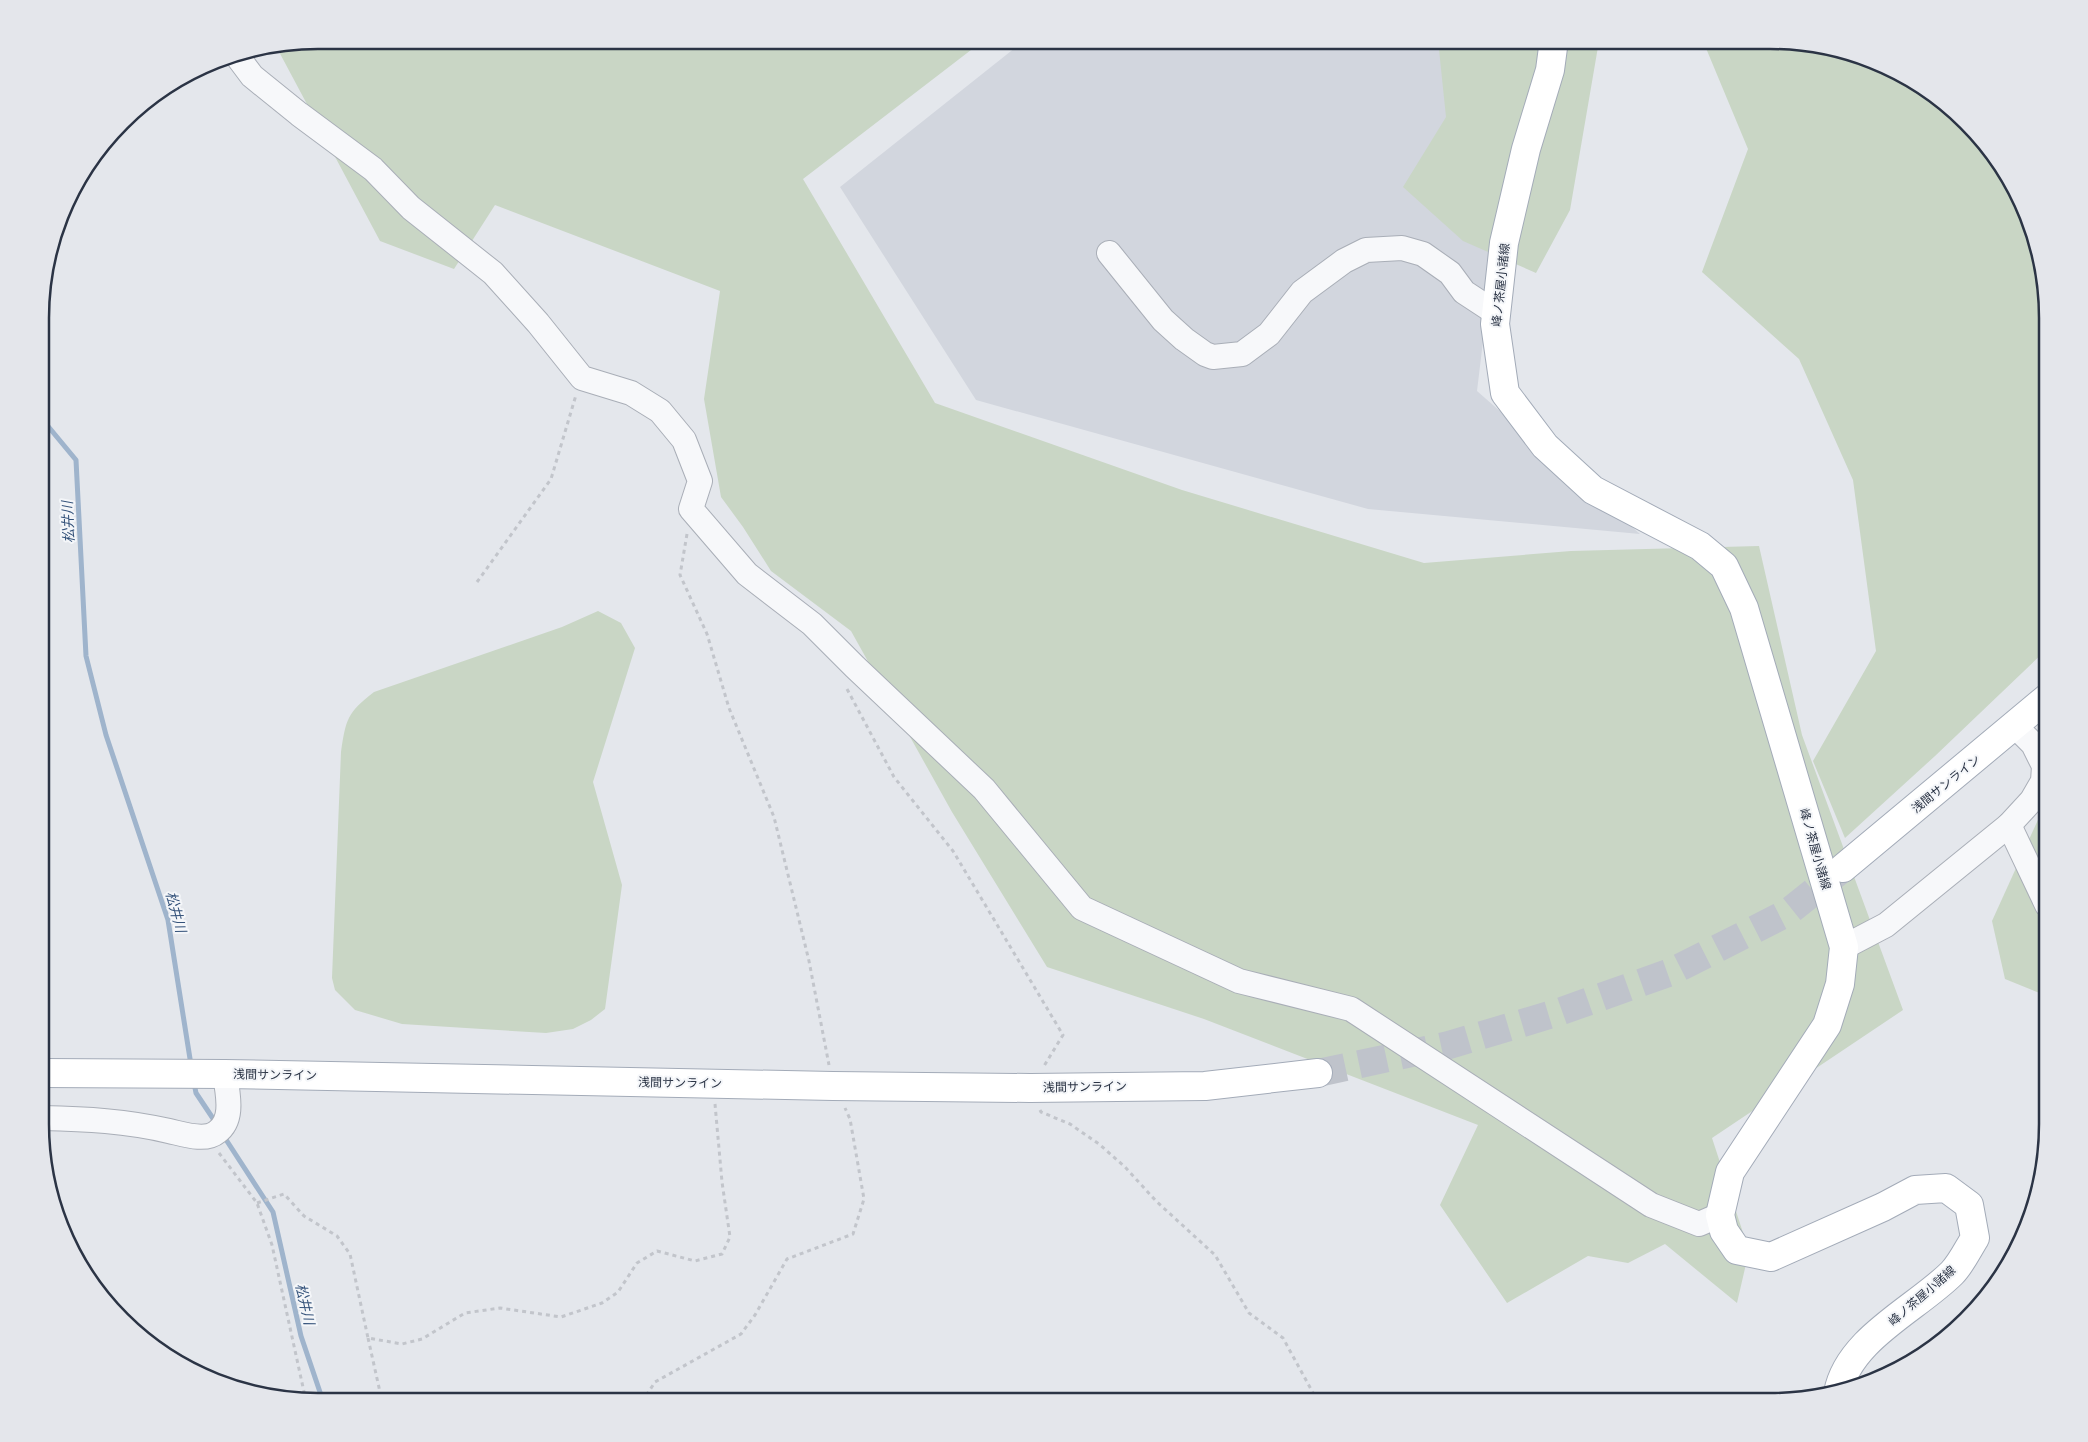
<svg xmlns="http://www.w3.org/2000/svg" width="2088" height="1442" font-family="'Roboto Condensed','Noto Sans JP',sans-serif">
<rect width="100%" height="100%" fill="#e4e7ec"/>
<polygon fill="#d2d6de" points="1025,40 1532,40 1506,150 1477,391 1640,534 1368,509 976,400 840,187"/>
<g fill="#c9d6c5">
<polygon points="318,40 984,40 803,179 935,403 1182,490 1424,563 1571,551 1759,546 1802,735 1903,1010 1712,1138 1749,1251 1737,1303 1665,1244 1628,1263 1588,1256 1507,1303 1440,1205 1478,1125 1204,1019 1047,967 952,812 851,631 771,571 743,527 721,497 704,399 720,291 495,205 454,269 380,241 277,48"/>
<polygon points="1438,40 1599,41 1570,210 1536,273 1463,241 1403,187 1446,117"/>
<polygon points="1703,41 1788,41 1860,55 1939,97 2011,179 2038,246 2047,300 2047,649 1935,756 1845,838 1813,761 1876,651 1853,480 1799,359 1702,272 1748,149"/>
<path d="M598,611L621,623L635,648L593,782L622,885L605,1009L591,1020L573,1029L546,1033L402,1024L355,1010L335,990L332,978L341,752C346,719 347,713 374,692L562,627Z"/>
<polygon points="2047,800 2047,996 2005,979 1992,921"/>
</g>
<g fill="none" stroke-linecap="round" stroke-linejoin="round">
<g stroke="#9fb4cc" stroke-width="5">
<polyline points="42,419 76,460 86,656 106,735 168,920 191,1065"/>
<polyline points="194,1083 196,1093 216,1123"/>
<polyline points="223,1135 273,1212 301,1336 323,1401"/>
</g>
<polyline stroke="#bfc3cb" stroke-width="28" stroke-dasharray="28 14" stroke-linecap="butt" points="1318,1073 1449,1045 1556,1013 1671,972 1787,913 1842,869"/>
<defs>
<g id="minor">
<polyline points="237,56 252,76 299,114 373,169 411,208 493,273 538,323 582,378 631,393 660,411 684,440 700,481 691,509 747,574 812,624 855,667 984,789 1082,908 1239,981 1351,1009 1651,1205 1699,1224 1720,1215"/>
<polyline points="1109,253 1163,320 1184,339 1205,354 1213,357 1242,354 1269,334 1302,292 1344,261 1366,250 1402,248 1423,254 1450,273 1464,292 1496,313"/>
<polyline points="2009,825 2047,905"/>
<polyline points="1844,947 1886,925 2009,825 2032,800 2043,781 2044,766 2033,744 2016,727"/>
<path d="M42,1118C86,1119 126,1121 169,1131C183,1134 205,1142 217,1132C235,1119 227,1092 225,1074"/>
</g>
<g id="major">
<path d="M1554,40L1550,70L1526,149L1504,243L1495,324L1505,393L1545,446L1593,490L1700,546L1724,566L1744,608L1844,947L1840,984L1827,1025L1730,1172L1720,1215L1724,1231L1737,1250L1771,1257L1883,1207L1915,1190L1946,1188L1969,1205L1975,1238C1968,1249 1961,1264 1952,1273C1916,1309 1848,1339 1838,1393"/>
<polyline points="1843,868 2047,698"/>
<polyline points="42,1073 225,1074 833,1086 1030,1088 1205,1086 1318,1073"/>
</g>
</defs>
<use href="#minor" stroke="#a9aeb7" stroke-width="26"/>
<use href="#major" stroke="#a3abb8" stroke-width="30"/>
<g stroke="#c2c5cb" stroke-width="3" stroke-dasharray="4 4" stroke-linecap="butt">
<polyline points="687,534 680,575 707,634 729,708 774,817 809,961 829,1065"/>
<polyline points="477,582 551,479 576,395"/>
<polyline points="847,689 894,777 953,851 1063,1035 1044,1066"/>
<polyline points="1040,1110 1041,1112 1070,1124 1099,1144 1125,1167 1156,1201 1215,1255 1249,1313 1283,1338 1318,1402"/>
<polyline points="219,1153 257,1203 272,1245 306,1401"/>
<polyline points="257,1203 284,1194 304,1216 337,1236 350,1254 368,1338 402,1344 422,1339 465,1313 500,1308 561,1317 602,1303 618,1292 637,1263 657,1251 695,1261 722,1254 730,1237 722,1182 715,1104"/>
<polyline points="368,1338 382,1401"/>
<polyline points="642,1402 655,1382 741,1334 755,1315 787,1259 853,1234 864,1199 850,1119 845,1108"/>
</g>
<use href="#minor" stroke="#f7f8fa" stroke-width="24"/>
<use href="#major" stroke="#fff" stroke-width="28"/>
</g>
<g text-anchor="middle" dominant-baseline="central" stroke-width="4" stroke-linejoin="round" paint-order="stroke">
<g font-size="12" fill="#2b3445" stroke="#f4f6f9">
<text transform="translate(1501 285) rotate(-84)">峰ノ茶屋小諸線</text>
<text transform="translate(1946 784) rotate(-39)">浅間サンライン</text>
<text transform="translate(1815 849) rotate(74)">峰ノ茶屋小諸線</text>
<text transform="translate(275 1075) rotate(1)">浅間サンライン</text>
<text transform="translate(680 1083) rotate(1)">浅間サンライン</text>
<text transform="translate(1085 1087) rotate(-1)">浅間サンライン</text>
<text transform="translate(1922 1296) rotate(-41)">峰ノ茶屋小諸線</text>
</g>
<g font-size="14" font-style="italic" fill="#34527a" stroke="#f4f6f9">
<text transform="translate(68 522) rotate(-93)">松井川</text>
<text transform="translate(176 912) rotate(75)">松井川</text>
<text transform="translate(305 1304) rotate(77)">松井川</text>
</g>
</g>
<path d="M0 0H2088V1442H0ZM318 49H1770A269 269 0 0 1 2039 318V1124A269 269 0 0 1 1770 1393H318A269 269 0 0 1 49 1124V318A269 269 0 0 1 318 49Z" fill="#e4e6eb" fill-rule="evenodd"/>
<path fill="none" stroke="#2b3445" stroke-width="2.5" d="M318 49H1770A269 269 0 0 1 2039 318V1124A269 269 0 0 1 1770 1393H318A269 269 0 0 1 49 1124V318A269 269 0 0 1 318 49Z"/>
</svg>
